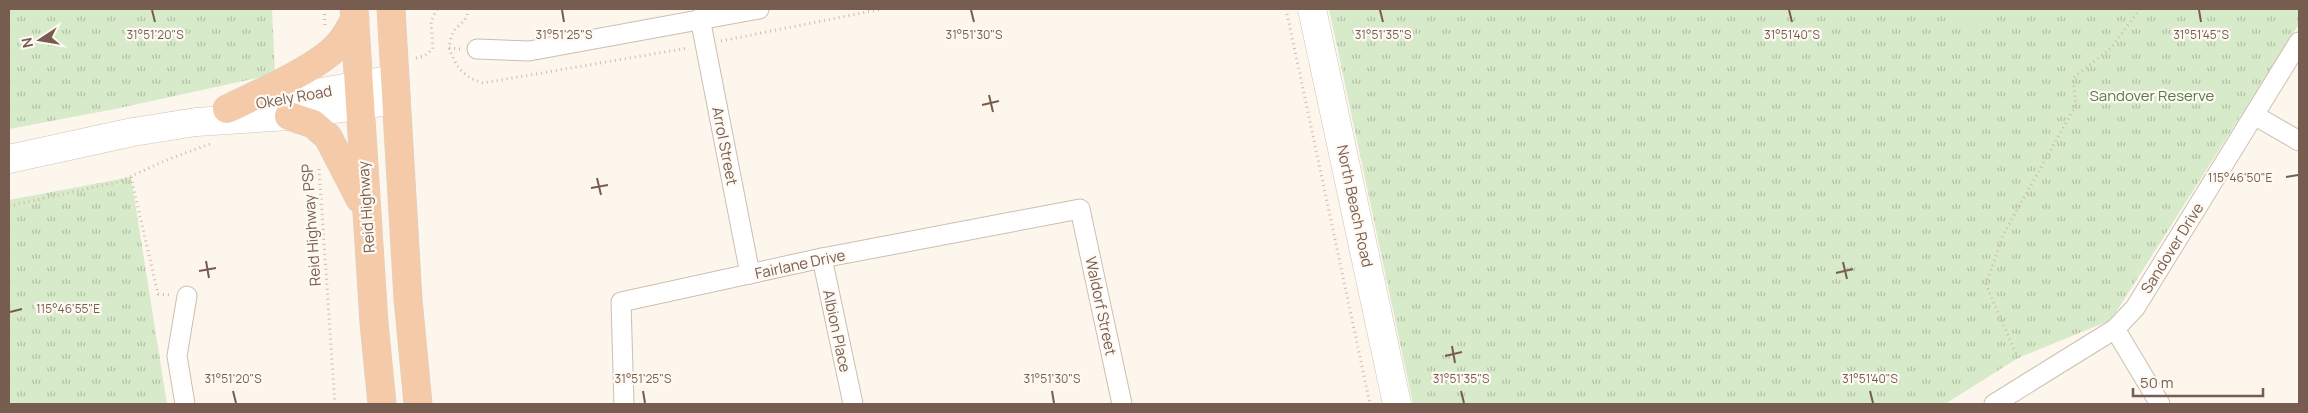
<svg xmlns="http://www.w3.org/2000/svg" width="2308" height="413" font-family="Manrope,sans-serif">
<defs>
<pattern id="grass-tufts" width="24" height="20" patternUnits="userSpaceOnUse" patternTransform="scale(1.25)"><rect width="24" height="20" fill="#d7eaca"/><path d="M3 7l-1-3M5 7V3M7 7l1-3M15 17l-1-3M17 17v-4M19 17l1-3" fill="none" stroke="#b3c1a6"/></pattern>
</defs>
<rect width="100%" height="100%" fill="#fcf6ec"/>
<g fill="url(#grass-tufts)">
<polygon points="9,9 272,9 275,74 115,109 9,129"/>
<polygon points="1329,9 2299,9 2299,24 2111,320 2018,358 1945,404 1413,404"/>
<polygon points="131,177 167,404 9,404 9,200"/>
</g>
<polygon fill="#d7eaca" points="1943,9 1991,9 1991,10 1978,23 1961,21"/>
<g fill="none" stroke-linecap="round" stroke-linejoin="round">
<defs>
<g id="minor">
<polyline points="700,18 750,274"/>
<polyline points="477,49 529,51 759,9"/>
<polyline points="2254,115 2299,141"/>
<polyline points="822,258 853,404"/>
<polyline points="2115,329 2160,404"/>
<polyline points="185,404 177,356 187,296"/>
<polyline points="624,404 621,302 822,258 1080,209 1122,404"/>
<polyline points="1994,404 2115,329 2135,308 2299,42"/>
</g>
<g id="secondary">
<polyline points="1312,9 1397,404"/>
<polyline points="289,98 394,79"/>
<polyline points="9,159 133,132 196,122 289,116 396,100"/>
</g>
<g id="trunk">
<polyline points="354,9 374,323 382,404"/>
<polyline points="391,9 408,299 418,404"/>
<path d="M227,109C256,95 318,68 338,45C345,38 350,28 355,19"/>
<polyline points="289,116 313,124 328,137 360,199"/>
</g>
</defs>
<use href="#minor" stroke="#cebeb1" stroke-width="21"/>
<use href="#secondary" stroke="#d3c0b1" stroke-width="29"/>
<use href="#trunk" stroke="#d9d2ce" stroke-width="29"/>
<g stroke="#d5b9a7" stroke-width="3" stroke-dasharray="1 4" stroke-linecap="butt">
<polyline points="324,9 325,25"/>
<polyline points="1286,9 1370,404"/>
<polyline points="721,41 882,9"/>
<path d="M449,48C456,67 463,77 483,83L688,48"/>
<path d="M460,49L449,48C450,43 451,37 453,32C458,24 470,20 467,9"/>
<polyline points="416,58 424,56 433,49 431,21 437,9"/>
<polyline points="319,169 335,404"/>
<polyline points="131,177 158,294 171,295"/>
<polyline points="9,206 118,182 169,159 210,144"/>
<polyline points="2018,358 1986,285 2003,235 2076,105 2073,78 2111,48 2140,9"/>
</g>
<use href="#minor" stroke="#fff" stroke-width="19"/>
<use href="#secondary" stroke="#fff" stroke-width="28"/>
<use href="#trunk" stroke="#f4caa8" stroke-width="28"/>
</g>
<path fill="none" stroke="#775d4f" stroke-width="2" d="M152,10L155,22M562,10L564,22M971,10L974,22M1380,10L1383,22M1789,10L1792,22M2199,10L2201,22M989,95L993,112M982,105L999,101M2286,177L2298,175M597,178L601,195M591,188L608,185M206,261L209,278M1843,262L1847,279M199,271L216,268M1836,273L1853,269M10,312L22,309M1452,346L1455,363M1445,356L1462,352M233,391L236,403M643,391L645,403M1052,391L1054,403M1461,391L1464,403M1870,391L1873,403"/>
<g text-anchor="middle" dominant-baseline="central" stroke-width="4.5" stroke-linejoin="round" paint-order="stroke">
<g font-size="15" fill="#577b48" stroke="#fefaf3">
<text x="2152" y="95">Sandover Reserve</text>
</g>
<g font-size="15" fill="#775d4f" stroke="#fefaf3">
<text transform="translate(294 97) rotate(-10)">Okely Road</text>
<text transform="translate(725 146) rotate(79)">Arrol Street</text>
<text transform="translate(1355 206) rotate(78)">North Beach Road</text>
<text transform="translate(366 207) rotate(-94)">Reid Highway</text>
<text transform="translate(311 225) rotate(-94)">Reid Highway PSP</text>
<text transform="translate(2172 248) rotate(-58)">Sandover Drive</text>
<text transform="translate(800 264) rotate(-12)">Fairlane Drive</text>
<text transform="translate(1101 306) rotate(78)">Waldorf Street</text>
<text transform="translate(837 331) rotate(78)">Albion Place</text>
</g>
</g>
<g font-size="12" text-anchor="middle" fill="#775d4f" stroke="#fefaf3" stroke-width="4.5" stroke-linejoin="round" paint-order="stroke">
<text x="155" y="39">31°51'20"S</text>
<text x="564" y="39">31°51'25"S</text>
<text x="974" y="39">31°51'30"S</text>
<text x="1383" y="39">31°51'35"S</text>
<text x="1792" y="39">31°51'40"S</text>
<text x="2201" y="39">31°51'45"S</text>
<text x="2240" y="182">115°46'50"E</text>
<text x="68" y="313">115°46'55"E</text>
<text x="233" y="383">31°51'20"S</text>
<text x="643" y="383">31°51'25"S</text>
<text x="1052" y="383">31°51'30"S</text>
<text x="1461" y="383">31°51'35"S</text>
<text x="1870" y="383">31°51'40"S</text>
</g>
<rect width="2308" height="413" fill="none" stroke="#775d4f" stroke-width="20"/>
<g transform="translate(40 40) rotate(258)" stroke="#fefaf3" stroke-width="4" paint-order="stroke">
<path d="M0-4L9 19L0 12L-9 19Z" fill="#775d4f"/>
<text y="-8" font-size="14" font-weight="bold" text-anchor="middle" fill="#775d4f">N</text>
</g>
<path d="M2133 388v8h130v-8" fill="none" stroke="#775d4f" stroke-width="2.5"/>
<text x="2140" y="388" font-size="15" fill="#775d4f" stroke="#fefaf3" stroke-width="4" paint-order="stroke">50 m</text>
</svg>
